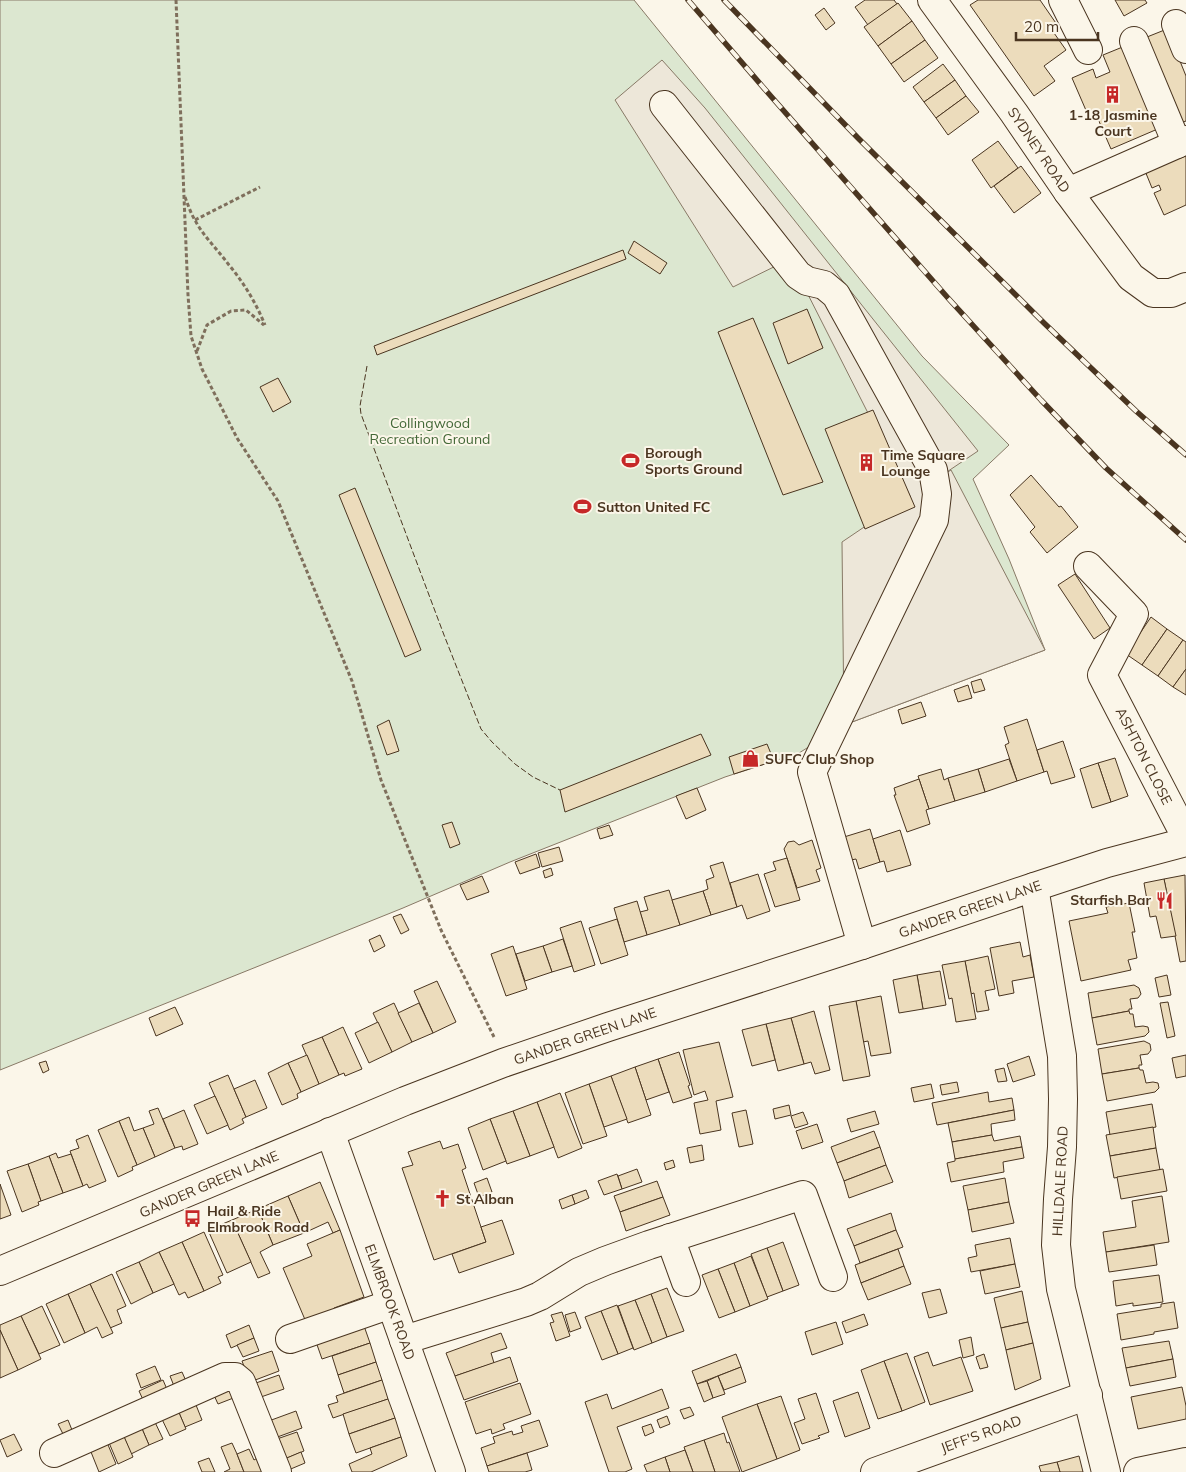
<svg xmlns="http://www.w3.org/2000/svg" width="1186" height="1472" font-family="Mulish,sans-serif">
<rect width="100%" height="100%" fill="#fbf6e9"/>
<polygon fill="#dce7d0" stroke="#887966" points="0,0 634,0 922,356 1009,445 973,479 1009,559 1045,650 844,725 799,753 725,777 510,862 403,908 0,1070"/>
<polygon fill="#ede7d9" stroke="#887966" points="662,60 705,108 978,451 926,486 951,470 1045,650 844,725 842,542 910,496 790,259 733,287 615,100"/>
<g fill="#ecdcbc" stroke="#4a3520">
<polygon points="865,0 894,0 897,4 868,25 855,7"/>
<polygon points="978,0 1040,0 1060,29 1054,33 1066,50 1044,66 1055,81 1034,96 970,5"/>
<polygon points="1115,0 1145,0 1147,3 1124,16"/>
<polygon points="898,3 912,21 878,46 864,27"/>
<polygon points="824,8 835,23 826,30 815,15"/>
<polygon points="912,21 925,40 891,64 878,46"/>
<polygon points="1167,29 1186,76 1186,121 1181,123 1147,37"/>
<polygon points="925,40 938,58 904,82 891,64"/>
<polygon points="1125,46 1160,128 1111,149 1095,112 1088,115 1072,78 1093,69 1096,78 1110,72 1103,55"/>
<polygon points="943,64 955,80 924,102 913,87"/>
<polygon points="955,80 966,96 936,118 924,102"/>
<polygon points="966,96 979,112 948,135 936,118"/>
<polygon points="998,141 1018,168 991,188 972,160"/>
<polygon points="1186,146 1186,205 1164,215 1154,193 1161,190 1159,185 1152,188 1143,166"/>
<polygon points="1021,166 1041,193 1014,213 994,186"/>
<polygon points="634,241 667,263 660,274 628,253"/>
<polygon points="623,250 626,259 377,355 374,346"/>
<polygon points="807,309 823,348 788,364 773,323"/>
<polygon points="753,318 823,482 783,495 718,332"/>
<polygon points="278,378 291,402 273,412 260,387"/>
<polygon points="873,410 915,507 865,529 825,429"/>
<polygon points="1031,475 1059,507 1061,506 1078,527 1047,553 1030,532 1035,527 1010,495"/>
<polygon points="355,488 421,650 405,657 339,495"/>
<polygon points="1075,574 1110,628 1094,639 1058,585"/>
<polygon points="1151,617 1167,629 1142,665 1126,654"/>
<polygon points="1167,629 1183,640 1158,676 1142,665"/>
<polygon points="1183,640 1186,642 1186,669 1173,687 1158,676"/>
<polygon points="1186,669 1186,695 1173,687"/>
<polygon points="981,679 985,690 974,693 971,682"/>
<polygon points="968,685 972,698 958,702 954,690"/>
<polygon points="921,702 926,716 902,724 898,710"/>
<polygon points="1027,719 1044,772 1017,781 1005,745 1009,743 1004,727"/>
<polygon points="389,720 399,751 387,755 377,726"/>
<polygon points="701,734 711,755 565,812 560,790"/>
<polygon points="1063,741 1075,777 1051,784 1047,771 1044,772 1037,750"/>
<polygon points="767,744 774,761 734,774 729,757"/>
<polygon points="1115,758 1128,796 1111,802 1098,763"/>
<polygon points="1009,759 1017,781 985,792 978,769"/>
<polygon points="1098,763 1111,802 1092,808 1080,769"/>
<polygon points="941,769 944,780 948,778 955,801 929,809 918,776"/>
<polygon points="978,769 985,792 955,801 948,778"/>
<polygon points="919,779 929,809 926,810 930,824 907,832 894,795 896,795 894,788"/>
<polygon points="697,788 706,810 686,819 676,796"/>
<polygon points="452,822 460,844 450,848 442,825"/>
<polygon points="609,825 613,835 600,839 597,829"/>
<polygon points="870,829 880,862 859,869 856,859 851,860 844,837"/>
<polygon points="900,830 911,865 887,872 884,861 880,862 873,839"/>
<polygon points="812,840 821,868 816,870 820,881 797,888 784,849 788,842 794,841 799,845"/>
<polygon points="559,847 563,861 542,867 538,853"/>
<polygon points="536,854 540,867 520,874 515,862"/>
<polygon points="787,858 800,900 775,907 764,874 776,870 773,862"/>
<polygon points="723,862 737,907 711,915 703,891 708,889 706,880 714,877 710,866"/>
<polygon points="551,868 553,875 545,878 543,871"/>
<polygon points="758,874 770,911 747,919 742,905 737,907 730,883"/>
<polygon points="1185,875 1186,961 1180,962 1164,879"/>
<polygon points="482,876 489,892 467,900 460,885"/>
<polygon points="1164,879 1176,936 1161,938 1156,916 1150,917 1144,883"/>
<polygon points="669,890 680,925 647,935 640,912 648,910 644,897"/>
<polygon points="703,891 711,915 680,925 672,900"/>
<polygon points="637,901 647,935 624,942 614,908"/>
<polygon points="1129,903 1135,932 1132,932 1137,958 1128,960 1131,970 1081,981 1069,921 1108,913 1106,907"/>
<polygon points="401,914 409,930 401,934 393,917"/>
<polygon points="617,919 628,955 601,964 589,928"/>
<polygon points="581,921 595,965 574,972 560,928"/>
<polygon points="380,935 385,946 374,952 369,940"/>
<polygon points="563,939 572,966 552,972 543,946"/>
<polygon points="1020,942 1023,957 1030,955 1034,977 1012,981 1014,993 999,996 990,948"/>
<polygon points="513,946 527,989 506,996 491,954"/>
<polygon points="543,946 552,972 525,981 516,954"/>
<polygon points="988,956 995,989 985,991 989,1010 977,1012 974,993 971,994 965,961"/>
<polygon points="965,961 976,1019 956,1022 952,998 949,999 942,965"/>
<polygon points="940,971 946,1005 923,1009 917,975"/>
<polygon points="917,975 923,1009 899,1013 893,980"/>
<polygon points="1167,975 1171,995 1159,997 1155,978"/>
<polygon points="437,981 456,1022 433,1033 414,991"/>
<polygon points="1134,985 1139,988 1141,994 1138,998 1130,999 1132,1009 1129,1009 1129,1011 1092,1018 1088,993"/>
<polygon points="881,996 891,1053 871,1056 868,1041 863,1042 856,1001"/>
<polygon points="856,1001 870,1076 843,1081 829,1006"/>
<polygon points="1168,1002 1175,1036 1167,1038 1160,1003"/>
<polygon points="394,1003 412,1042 392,1052 373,1013"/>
<polygon points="419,1003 433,1033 412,1042 398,1013"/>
<polygon points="175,1007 183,1024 156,1036 149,1018"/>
<polygon points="814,1011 830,1070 815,1074 811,1062 804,1064 791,1018"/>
<polygon points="1129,1011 1130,1014 1133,1014 1135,1027 1143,1026 1148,1027 1149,1032 1145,1036 1097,1045 1092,1018"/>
<polygon points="791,1018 804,1064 778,1071 766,1024"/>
<polygon points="378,1022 392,1052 369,1063 355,1033"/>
<polygon points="766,1024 775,1060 752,1066 742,1030"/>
<polygon points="343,1027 362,1069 345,1076 344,1073 339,1075 322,1037"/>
<polygon points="322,1037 339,1075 319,1084 302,1045"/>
<polygon points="1144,1041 1150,1044 1151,1050 1148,1054 1140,1055 1142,1065 1139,1065 1139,1068 1102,1074 1098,1049"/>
<polygon points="719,1042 733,1097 716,1101 721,1130 700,1134 694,1103 708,1100 705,1091 694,1095 683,1050"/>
<polygon points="679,1052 690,1085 688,1086 692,1097 673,1103 658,1059"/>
<polygon points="307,1055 319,1084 301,1092 288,1063"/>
<polygon points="1186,1055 1186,1076 1176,1078 1172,1058"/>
<polygon points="1029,1056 1035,1075 1013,1082 1007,1064"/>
<polygon points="658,1059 669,1092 646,1100 635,1067"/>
<polygon points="46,1061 49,1070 43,1073 39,1063"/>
<polygon points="288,1063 301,1092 297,1094 298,1098 282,1105 268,1073"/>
<polygon points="635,1067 651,1115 628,1123 611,1076"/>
<polygon points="1004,1068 1007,1081 998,1082 995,1070"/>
<polygon points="1139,1068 1140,1070 1143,1070 1146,1083 1153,1082 1158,1083 1159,1088 1155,1092 1107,1101 1102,1074"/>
<polygon points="228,1075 246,1117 242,1119 244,1123 230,1130 209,1083"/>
<polygon points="611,1076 627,1119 604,1127 589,1084"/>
<polygon points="255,1080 267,1108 246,1117 234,1089"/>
<polygon points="957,1082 959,1092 942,1095 940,1085"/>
<polygon points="589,1084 607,1136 583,1144 565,1093"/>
<polygon points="931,1084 934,1098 914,1102 911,1088"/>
<polygon points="988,1092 989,1102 1012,1098 1014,1110 937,1125 932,1103"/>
<polygon points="560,1093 582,1148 558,1158 537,1102"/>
<polygon points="215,1096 228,1125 207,1134 194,1105"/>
<polygon points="537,1102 554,1147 530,1156 513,1111"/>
<polygon points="1152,1104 1156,1127 1110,1135 1106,1112"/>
<polygon points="789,1105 791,1115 775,1119 773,1109"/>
<polygon points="158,1108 175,1148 155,1157 143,1128 154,1124 149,1111"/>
<polygon points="184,1110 198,1144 183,1150 182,1146 175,1148 163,1119"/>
<polygon points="746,1110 753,1144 739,1147 732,1113"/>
<polygon points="1014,1110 1015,1120 991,1124 992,1135 952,1142 948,1123"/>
<polygon points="513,1111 530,1156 507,1164 490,1119"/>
<polygon points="875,1111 879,1124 851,1132 847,1119"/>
<polygon points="803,1112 808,1124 795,1128 791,1116"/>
<polygon points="129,1117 134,1131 143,1128 155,1157 137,1165 119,1121"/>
<polygon points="490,1119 506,1161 483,1170 468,1128"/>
<polygon points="119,1121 137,1165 132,1167 133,1170 118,1177 98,1130"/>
<polygon points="817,1124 823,1142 802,1149 796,1131"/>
<polygon points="1153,1127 1156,1148 1110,1156 1106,1135"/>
<polygon points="874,1131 880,1147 837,1163 831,1147"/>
<polygon points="88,1135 106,1181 89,1188 87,1184 83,1186 70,1151 79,1148 76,1140"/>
<polygon points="992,1135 994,1141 1020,1136 1022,1147 955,1159 952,1142"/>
<polygon points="440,1141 443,1149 458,1144 466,1168 462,1170 486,1242 434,1260 402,1168 413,1165 408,1152"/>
<polygon points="702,1145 704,1160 690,1163 687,1148"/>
<polygon points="880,1147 886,1165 844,1181 837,1163"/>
<polygon points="1022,1147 1024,1158 1003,1162 1004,1172 951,1182 947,1163 955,1161 955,1159"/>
<polygon points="1156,1148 1160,1170 1114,1178 1110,1156"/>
<polygon points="56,1153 58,1158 71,1154 83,1186 63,1193 49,1156"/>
<polygon points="49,1156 63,1193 41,1201 28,1164"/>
<polygon points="673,1160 675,1167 666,1170 664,1163"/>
<polygon points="28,1164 41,1201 38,1202 39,1205 22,1212 7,1171"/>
<polygon points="886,1165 893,1182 849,1198 844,1181"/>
<polygon points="637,1169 642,1182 622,1189 618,1176"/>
<polygon points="1163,1169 1167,1191 1121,1199 1117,1177"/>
<polygon points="617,1174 622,1189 604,1195 598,1181"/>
<polygon points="487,1178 492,1192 479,1197 474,1183"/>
<polygon points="1005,1178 1009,1202 968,1210 963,1186"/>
<polygon points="657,1181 663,1197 620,1212 614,1196"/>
<polygon points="320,1182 340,1230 333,1233 328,1222 304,1233 288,1196"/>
<polygon points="0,1184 11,1215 0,1219"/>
<polygon points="586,1190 589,1198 575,1204 572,1195"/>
<polygon points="572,1195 575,1204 562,1209 559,1200"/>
<polygon points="288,1196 304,1233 273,1245 258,1209"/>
<polygon points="1162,1196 1169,1242 1106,1252 1103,1232 1136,1227 1132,1201"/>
<polygon points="663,1197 670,1215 626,1231 620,1212"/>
<polygon points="1009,1202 1014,1223 972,1232 968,1210"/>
<polygon points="258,1209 273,1245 260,1252 270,1273 258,1278 232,1220"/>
<polygon points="891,1213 896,1230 854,1246 847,1229"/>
<polygon points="232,1220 251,1262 227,1273 208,1230"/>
<polygon points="502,1220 514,1254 459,1273 452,1254 486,1242 481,1227"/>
<polygon points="340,1230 364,1297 334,1308 335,1311 306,1322 283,1268 312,1256 307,1244"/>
<polygon points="896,1230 903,1247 860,1263 854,1246"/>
<polygon points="204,1232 223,1275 218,1277 221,1283 204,1291 182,1242"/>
<polygon points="1010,1238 1015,1264 971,1272 968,1258 977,1256 975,1245"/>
<polygon points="182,1242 204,1291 188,1298 185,1292 179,1295 159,1252"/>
<polygon points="783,1242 799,1285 783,1291 767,1248"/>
<polygon points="1154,1245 1157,1265 1109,1272 1106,1252"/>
<polygon points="767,1248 783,1291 767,1297 751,1254"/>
<polygon points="898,1249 904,1266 861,1283 855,1265"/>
<polygon points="159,1252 174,1284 153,1293 139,1262"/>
<polygon points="751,1256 768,1299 750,1306 734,1263"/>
<polygon points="139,1262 153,1293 131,1304 116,1272"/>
<polygon points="734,1263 750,1306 735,1312 718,1269"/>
<polygon points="1015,1264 1020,1287 985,1294 980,1271"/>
<polygon points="904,1266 911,1284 868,1300 861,1283"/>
<polygon points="718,1269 735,1312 719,1318 702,1275"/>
<polygon points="112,1274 126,1306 117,1310 122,1323 110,1328 90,1284"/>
<polygon points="1159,1275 1163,1302 1133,1306 1133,1303 1116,1306 1113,1281"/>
<polygon points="90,1284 113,1333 102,1338 97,1327 85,1333 68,1294"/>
<polygon points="667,1288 684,1331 667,1337 651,1294"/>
<polygon points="940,1289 947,1313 929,1318 922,1293"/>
<polygon points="1022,1291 1028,1322 1001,1328 994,1298"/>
<polygon points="68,1294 85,1333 64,1343 46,1304"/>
<polygon points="651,1294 667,1337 652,1343 635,1300"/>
<polygon points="635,1300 652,1343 634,1350 618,1306"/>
<polygon points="1174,1302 1178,1328 1154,1332 1154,1334 1121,1340 1117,1314 1161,1307 1161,1304"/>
<polygon points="617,1305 633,1348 618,1354 601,1311"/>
<polygon points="42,1306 60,1345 39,1354 21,1316"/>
<polygon points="601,1311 618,1354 602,1360 585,1317"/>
<polygon points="562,1312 570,1336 556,1341 550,1323 554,1322 551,1315"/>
<polygon points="575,1312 581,1328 570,1332 565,1315"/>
<polygon points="864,1314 868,1325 846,1333 842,1322"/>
<polygon points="21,1316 41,1359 18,1370 0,1330 0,1325"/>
<polygon points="836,1322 843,1344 812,1355 805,1332"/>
<polygon points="1028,1322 1033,1343 1006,1350 1001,1328"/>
<polygon points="363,1323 370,1343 322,1359 315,1339"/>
<polygon points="249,1325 254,1338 231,1348 226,1335"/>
<polygon points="0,1330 18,1370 0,1378"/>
<polygon points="501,1333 507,1348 491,1353 494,1363 455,1376 446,1353"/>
<polygon points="971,1337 974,1355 963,1358 959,1340"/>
<polygon points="254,1338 259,1351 243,1357 237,1345"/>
<polygon points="1169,1341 1173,1359 1126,1368 1122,1348"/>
<polygon points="370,1343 376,1362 338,1375 332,1356"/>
<polygon points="1033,1343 1041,1379 1015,1390 1006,1350"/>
<polygon points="272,1351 279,1371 250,1382 242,1361"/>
<polygon points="928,1352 933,1366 961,1357 973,1391 930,1405 914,1357"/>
<polygon points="907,1353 925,1402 902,1411 884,1361"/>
<polygon points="736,1354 741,1367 697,1384 692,1371"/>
<polygon points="984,1354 988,1367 980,1369 976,1357"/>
<polygon points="510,1357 518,1381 464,1400 455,1376"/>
<polygon points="1173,1359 1176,1377 1130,1386 1126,1368"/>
<polygon points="884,1361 902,1411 878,1419 861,1370"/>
<polygon points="376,1362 382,1380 344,1393 338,1375"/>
<polygon points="155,1366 161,1380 141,1388 136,1374"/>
<polygon points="741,1367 746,1382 724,1390 718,1376"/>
<polygon points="182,1372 186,1381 174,1386 170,1376"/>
<polygon points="279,1375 284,1389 258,1398 253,1384"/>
<polygon points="718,1376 725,1394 713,1398 707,1381"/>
<polygon points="163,1380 169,1394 145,1404 139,1391"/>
<polygon points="382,1380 388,1399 333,1418 328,1405 338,1402 336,1396"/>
<polygon points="707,1381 713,1398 704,1402 697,1384"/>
<polygon points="520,1383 531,1414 503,1424 505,1429 492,1434 491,1429 476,1434 465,1402"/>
<polygon points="231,1385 236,1397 218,1404 213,1393"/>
<polygon points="1182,1387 1186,1406 1186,1419 1138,1429 1131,1397"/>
<polygon points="662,1389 669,1408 617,1427 632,1469 625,1472 609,1472 585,1402 607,1394 612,1409"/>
<polygon points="858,1392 870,1428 845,1437 833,1401"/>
<polygon points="816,1393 829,1432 818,1436 820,1438 802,1444 794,1423 805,1419 798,1399"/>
<polygon points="781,1396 800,1450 777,1459 757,1404"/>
<polygon points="388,1399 395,1418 349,1434 343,1414"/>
<polygon points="194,1400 202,1420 185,1427 177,1408"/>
<polygon points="757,1404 777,1459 742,1472 722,1417"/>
<polygon points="690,1407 694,1415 684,1419 680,1410"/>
<polygon points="177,1408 186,1429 170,1436 160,1415"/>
<polygon points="296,1411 302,1428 272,1439 266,1422"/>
<polygon points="667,1416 670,1424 660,1428 657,1420"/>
<polygon points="153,1418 163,1439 149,1445 140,1424"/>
<polygon points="395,1418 401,1437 356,1453 349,1434"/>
<polygon points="68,1420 72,1430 63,1434 58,1424"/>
<polygon points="539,1420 548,1446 487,1466 481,1448 495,1443 493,1437 512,1431 513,1435 523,1432 521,1426"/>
<polygon points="140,1424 149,1445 131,1454 122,1432"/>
<polygon points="651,1424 654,1432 645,1436 642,1427"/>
<polygon points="122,1432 133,1457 118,1464 107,1438"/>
<polygon points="297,1432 304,1451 282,1460 274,1440"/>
<polygon points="724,1433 727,1443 729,1442 740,1472 715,1472 704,1440"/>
<polygon points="14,1434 22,1450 7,1457 0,1440"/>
<polygon points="401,1437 407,1456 371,1472 352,1472 349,1464 372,1454 370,1448"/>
<polygon points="106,1440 116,1464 99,1472 89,1447"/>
<polygon points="704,1440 715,1472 693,1472 684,1447"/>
<polygon points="232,1443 237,1454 244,1472 224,1472 230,1469 221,1447"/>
<polygon points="249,1449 254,1460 259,1457 266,1472 244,1472 237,1454"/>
<polygon points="685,1450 693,1472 670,1472 665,1457"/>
<polygon points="301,1452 305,1463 286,1471 282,1460"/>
<polygon points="527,1453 532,1470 525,1472 489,1472 487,1466"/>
<polygon points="1079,1456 1083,1472 1060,1472 1057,1462"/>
<polygon points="665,1457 670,1472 647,1472 644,1465"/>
<polygon points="209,1458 215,1472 202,1472 198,1462"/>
<polygon points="1057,1462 1060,1472 1041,1472 1039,1466"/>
</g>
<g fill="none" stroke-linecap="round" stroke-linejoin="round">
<defs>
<g id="minor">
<polyline points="932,0 1014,113 1068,192 1131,277 1153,293 1171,293 1186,287"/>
<polyline points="1063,0 1088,50"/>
<polyline points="1176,24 1186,49"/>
<polyline points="1134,41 1177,144"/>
<polyline points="664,105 798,275 807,281 824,285 836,295 933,470 937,494 934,520 812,772 862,945"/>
<polyline points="1068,192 1186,140"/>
<polyline points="1088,566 1134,614 1102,675 1186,837"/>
<polyline points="1034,887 1062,1056 1063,1099 1062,1147 1058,1199 1056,1245 1061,1289 1106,1472"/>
<polyline points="330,1132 451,1472"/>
<polyline points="670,1238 686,1282"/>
<polyline points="0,1271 405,1101 503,1063 608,1027 862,945 1034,887 1107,863 1186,842"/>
<polyline points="290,1339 391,1304"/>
<polyline points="404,1340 526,1302 540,1296 579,1272 605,1261 649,1245 803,1195 833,1277"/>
<polyline points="54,1453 225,1377 235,1377 241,1382 277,1472"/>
<polyline points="875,1472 1088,1395"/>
<polyline points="1138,1472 1186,1462"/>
</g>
</defs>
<use href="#minor" stroke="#4a3520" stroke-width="30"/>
<g stroke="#7f6f5c" stroke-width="3" stroke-dasharray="4 2.5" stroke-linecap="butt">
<polyline points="176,0 188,295 191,336 202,369 237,438 278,501 352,681 381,780 441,930 494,1037"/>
<path d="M185,197C188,205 191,214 196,222C205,238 218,250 229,265C244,283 256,303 265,325"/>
<polyline points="195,220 260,187"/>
<polyline points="197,351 207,325 231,311 246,310 264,325"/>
</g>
<use href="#minor" stroke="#fbf6e9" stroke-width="28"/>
<defs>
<g id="rail">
<polyline points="688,0 769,94 948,298 1041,400 1106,468 1186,540"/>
<polyline points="724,0 858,138 1044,323 1136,411 1186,455"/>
</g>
</defs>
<use href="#rail" stroke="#4a3520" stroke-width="5.5"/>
<use href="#rail" stroke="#fbf6e9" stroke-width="4" stroke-dasharray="11" stroke-linecap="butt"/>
<polyline stroke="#4a3520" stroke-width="1" stroke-dasharray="6 2.5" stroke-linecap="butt" points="367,366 360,406 361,414 444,635 481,729 492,742 515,764 533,777 560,790"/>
</g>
<defs>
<symbol id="building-bare" viewBox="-9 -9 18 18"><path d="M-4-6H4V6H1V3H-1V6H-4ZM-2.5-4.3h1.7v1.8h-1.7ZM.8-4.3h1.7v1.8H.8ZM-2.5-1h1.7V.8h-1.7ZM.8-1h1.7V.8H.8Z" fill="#c62828" stroke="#fbf6e9" stroke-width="2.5" paint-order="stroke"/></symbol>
<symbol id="stadium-bare" viewBox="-9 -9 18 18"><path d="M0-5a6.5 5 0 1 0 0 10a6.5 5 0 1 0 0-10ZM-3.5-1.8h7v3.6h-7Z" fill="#c62828" stroke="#fbf6e9" stroke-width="2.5" paint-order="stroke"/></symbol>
<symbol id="shop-bare" viewBox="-9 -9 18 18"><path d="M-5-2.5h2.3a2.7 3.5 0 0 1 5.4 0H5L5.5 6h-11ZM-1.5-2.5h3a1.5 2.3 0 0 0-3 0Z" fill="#c62828" stroke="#fbf6e9" stroke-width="2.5" paint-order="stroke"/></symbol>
<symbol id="restaurant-bare" viewBox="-9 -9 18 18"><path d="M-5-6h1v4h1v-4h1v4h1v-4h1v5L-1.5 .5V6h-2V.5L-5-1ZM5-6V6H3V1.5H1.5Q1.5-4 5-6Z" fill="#c62828" stroke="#fbf6e9" stroke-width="2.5" paint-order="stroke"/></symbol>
<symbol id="church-bare" viewBox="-9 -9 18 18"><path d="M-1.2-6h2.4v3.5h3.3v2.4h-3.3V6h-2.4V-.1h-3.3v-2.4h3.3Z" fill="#c62828" stroke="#fbf6e9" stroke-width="2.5" paint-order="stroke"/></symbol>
<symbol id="bus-bare" viewBox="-9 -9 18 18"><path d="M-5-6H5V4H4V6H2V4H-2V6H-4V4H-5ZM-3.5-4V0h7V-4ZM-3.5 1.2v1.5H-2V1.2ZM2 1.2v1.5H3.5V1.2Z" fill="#c62828" stroke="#fbf6e9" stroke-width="2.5" paint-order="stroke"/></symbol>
</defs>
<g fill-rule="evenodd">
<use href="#building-bare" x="1100" y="82" width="25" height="25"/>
<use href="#stadium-bare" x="618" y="448" width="25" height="25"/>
<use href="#building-bare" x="854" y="450" width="25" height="25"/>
<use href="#stadium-bare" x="570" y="494" width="25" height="25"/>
<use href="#shop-bare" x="738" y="746" width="25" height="25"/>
<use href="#restaurant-bare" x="1152" y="888" width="25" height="25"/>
<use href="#church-bare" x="430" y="1186" width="25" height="25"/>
<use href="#bus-bare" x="180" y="1206" width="25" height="25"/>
</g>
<g text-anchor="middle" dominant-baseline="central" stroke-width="4" stroke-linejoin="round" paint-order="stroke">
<g font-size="14" font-weight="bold" fill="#4a3520" stroke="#fbf6e9" text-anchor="start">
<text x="1113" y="115" text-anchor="middle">1-18 Jasmine<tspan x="1113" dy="16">Court</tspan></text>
<text x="645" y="453">Borough<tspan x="645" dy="16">Sports Ground</tspan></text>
<text x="881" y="455">Time Square<tspan x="881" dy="16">Lounge</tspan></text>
<text x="597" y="507">Sutton United FC</text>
<text x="765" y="759">SUFC Club Shop</text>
<text x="1151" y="900" text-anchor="end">Starfish Bar</text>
<text x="456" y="1199">St Alban</text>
<text x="207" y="1211">Hail &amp; Ride<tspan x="207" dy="16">Elmbrook Road</tspan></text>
</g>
<g font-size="14" fill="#4a3520" stroke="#fbf6e9">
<text transform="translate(1039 150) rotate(56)">SYDNEY ROAD</text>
<text transform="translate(1144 756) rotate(63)">ASHTON CLOSE</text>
<text transform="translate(970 909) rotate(-19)">GANDER GREEN LANE</text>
<text transform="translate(585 1036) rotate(-19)">GANDER GREEN LANE</text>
<text transform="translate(1060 1181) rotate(-87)">HILLDALE ROAD</text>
<text transform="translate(209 1184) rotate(-23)">GANDER GREEN LANE</text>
<text transform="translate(390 1302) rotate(70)">ELMBROOK ROAD</text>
<text transform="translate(981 1434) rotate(-20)">JEFF'S ROAD</text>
</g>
<g font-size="14" fill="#436837" stroke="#fbf6e9">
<text x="430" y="423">Collingwood<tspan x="430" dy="16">Recreation Ground</tspan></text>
</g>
</g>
<path d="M1016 32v8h82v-8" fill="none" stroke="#4a3520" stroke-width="2.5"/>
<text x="1024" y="32" font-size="15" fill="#4a3520" stroke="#fbf6e9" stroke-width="4" paint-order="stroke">20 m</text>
</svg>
